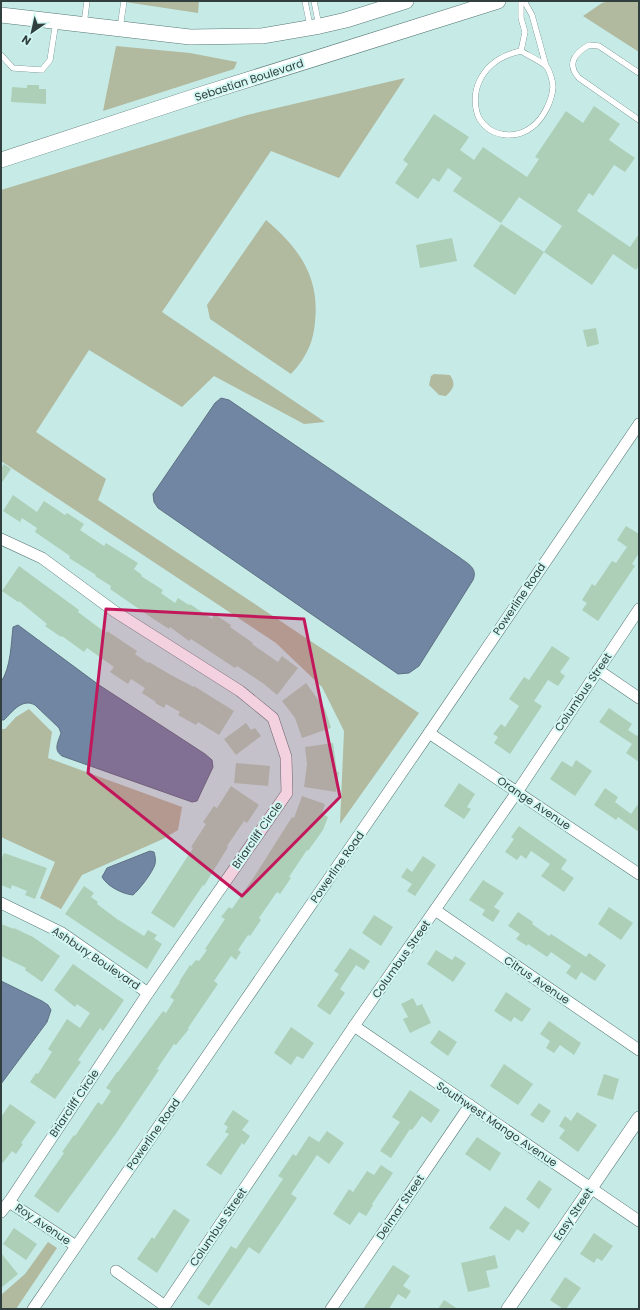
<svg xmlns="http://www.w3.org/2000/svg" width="640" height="1310" font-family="Poppins,sans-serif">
<rect width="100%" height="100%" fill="#c6ebe7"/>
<g fill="#b1b99f">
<polygon points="125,1 199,1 198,13 125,2"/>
<polygon points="609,1 639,1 639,52 583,16 602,3"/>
<polygon points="116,46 190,53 237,62 234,69 103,111"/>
<polygon points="405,78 339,178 271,151 162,312 325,422 304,424 214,376 182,407 89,350 36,432 106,479 98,500 419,713 340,824 344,731 322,687 276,643 1,461 1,190 247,115"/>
<path d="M266,220C299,248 320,277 315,322C314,334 311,346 304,357C301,363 296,368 291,374L210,319L207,305Z"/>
<path d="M434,374L450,375C456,384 454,388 446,396L439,395L429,385L431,376Z"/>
<polygon points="29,709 52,732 48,758 182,807 178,830 163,839 82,875 61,909 40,898 55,862 1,837 1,729 5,729 16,717"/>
<polygon points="48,1242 57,1248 16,1309 1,1309 1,1295 25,1274"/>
</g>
<g fill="#7186a2" stroke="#5e7184">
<path d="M221,398L229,400L459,557C468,564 478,568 473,580L419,666L409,673L398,674L158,508L154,502L153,494L215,403Z"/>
<path d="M18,625L99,685L205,754L212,760L213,767L197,801L192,802L62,756C53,750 58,742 61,733L59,728L35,705C22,698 13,711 4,720H1V682C11,667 11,644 13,627Z"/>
<path d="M150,851L154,852C155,855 156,860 155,864C153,872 139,890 133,895C122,894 107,886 102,877L107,868Z"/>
<polygon points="1,981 42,1001 48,1005 51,1010 47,1022 1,1084"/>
</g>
<g fill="#adcfb7">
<polygon points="27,85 39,85 39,89 46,89 46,104 11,102 12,87 27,88"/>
<polygon points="594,106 620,124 609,140 635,158 625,172 614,165 593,196 589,193 577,211 630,247 639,234 639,265 636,270 613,254 592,285 544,252 562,226 519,197 501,223 453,191 462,178 448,168 439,182 433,178 418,199 395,183 408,164 403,160 434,114 469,137 460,150 474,160 483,147 527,177 539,159 535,157 566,111 583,123"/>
<polygon points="501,224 544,252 515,295 473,266"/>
<polygon points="452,238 457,261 420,268 416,245"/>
<polygon points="596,328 599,344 587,347 583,330"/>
<polygon points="4,464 11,469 1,484 1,469"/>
<polygon points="13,495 37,512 44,501 65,515 67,513 84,524 80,530 104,546 106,543 138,563 134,569 142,575 141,576 163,590 161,593 175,603 178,598 189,605 190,604 212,619 214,614 231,625 230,627 253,643 252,644 278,662 282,656 298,668 277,695 264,684 237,666 235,668 191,639 189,641 170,627 169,629 152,618 110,589 111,586 95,576 96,575 69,558 70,556 35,532 37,528 22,518 20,522 3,511"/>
<polygon points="626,526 639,534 639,553 632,564 635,566 598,621 582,610 587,603 582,600 592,584 595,586 612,561 616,563 627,547 617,540"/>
<polygon points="19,566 79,610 78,612 106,633 107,631 137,651 135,654 148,663 149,662 171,675 194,687 194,686 234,711 219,735 198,722 196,725 178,715 180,712 166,704 164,708 155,703 156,702 142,693 145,688 131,679 128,684 110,672 114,667 87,648 84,652 62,636 61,637 45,626 47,624 19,601 18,602 2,591"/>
<polygon points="552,646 570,658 560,672 565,676 558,686 548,680 534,701 542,706 510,754 494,743 498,737 493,734 501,724 505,727 519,706 509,699 524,677 529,680"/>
<polygon points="306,683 325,709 331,728 302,738 295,718 282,701"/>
<polygon points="609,708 632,724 628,730 637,736 639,733 639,762 626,753 632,744 599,722"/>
<polygon points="246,723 251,730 255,728 261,736 236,755 224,739"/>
<polygon points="333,743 337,772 339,772 336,792 304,787 307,764 305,747"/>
<polygon points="576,760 592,771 575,796 550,779 562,761 572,767"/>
<polygon points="236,763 270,766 268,786 234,783"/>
<polygon points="459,783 475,794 467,807 471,809 464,819 444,806"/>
<polygon points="231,786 259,805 247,823 244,821 227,846 228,847 204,886 203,885 174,928 151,913 193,848 191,847 206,824 203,822 214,806 217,808"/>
<polygon points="605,788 618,797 615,802 631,814 639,803 639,832 618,817 616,820 594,805"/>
<polygon points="302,796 325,804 322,814 328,817 323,830 308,851 307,850 289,877 291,878 280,894 277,892 259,918 261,920 250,936 248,935 238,950 241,952 236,960 231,956 214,981 218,984 188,1028 189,1029 176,1045 174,1044 157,1069 159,1070 115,1135 58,1213 34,1196 64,1153 62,1152 74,1135 75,1136 98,1102 102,1105 111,1091 106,1088 117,1072 118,1072 163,1011 166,1013 174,1000 170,997 180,982 179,982 190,965 191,966 196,960 199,961 207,950 205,949 225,919 221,917 229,907 232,909 236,903 254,877 292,817 294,818"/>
<polygon points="519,826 567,860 561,869 574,878 564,892 541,876 550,864 531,851 526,859 521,855 517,860 505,852 514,839 511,837"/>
<polygon points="4,853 47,868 35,899 25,895 27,891 12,885 11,889 1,885 1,860"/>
<polygon points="423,856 436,865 415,896 407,891 412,884 401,877 407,868 412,872"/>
<polygon points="483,880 504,893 494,907 500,911 493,922 482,915 485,910 469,900"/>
<polygon points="84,886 94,893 91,897 98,902 97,904 117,919 144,936 148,930 157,935 154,939 162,944 147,969 65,914"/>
<polygon points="609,907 633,923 621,940 598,924"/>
<polygon points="518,912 533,922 532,924 549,936 551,934 580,953 586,957 589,953 606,965 595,981 581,972 576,980 566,973 571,966 551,952 547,957 528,944 527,946 516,939 520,934 508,926"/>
<polygon points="374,915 393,927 381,946 362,933"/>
<polygon points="1,924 14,929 14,928 33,937 60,956 42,982 25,970 26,968 1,956"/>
<polygon points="350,948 370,961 364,970 356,965 340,989 345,993 330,1015 317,1006 339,974 334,971"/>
<polygon points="436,950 452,960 455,956 466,963 453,982 427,964"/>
<polygon points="73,964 124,1000 103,1031 100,1028 78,1060 81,1062 55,1099 30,1082 36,1073 38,1074 52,1052 48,1049 67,1019 80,1028 90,1013 77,1004 75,1007 54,990"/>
<polygon points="506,992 531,1009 522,1022 514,1017 511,1022 494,1011"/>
<polygon points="413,998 417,1006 422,1004 431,1023 410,1033 403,1019 408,1017 401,1004"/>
<polygon points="549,1021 581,1043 574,1055 560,1045 554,1053 546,1048 550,1041 540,1034"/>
<polygon points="291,1027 314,1043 303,1059 297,1056 291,1065 274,1053"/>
<polygon points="439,1030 457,1042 448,1056 430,1043"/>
<polygon points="504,1064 533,1084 518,1105 490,1086"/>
<polygon points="604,1074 619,1079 613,1100 597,1095"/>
<polygon points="410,1090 440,1110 431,1123 422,1116 412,1130 410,1129 391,1158 380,1151 400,1122 392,1117"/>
<polygon points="539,1103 551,1111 543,1123 530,1115"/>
<polygon points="10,1104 36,1122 21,1143 23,1144 16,1154 12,1151 1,1165 1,1117"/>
<polygon points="233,1110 249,1121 242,1130 250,1136 244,1145 242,1143 221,1175 206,1165 229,1134 225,1132 228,1127 224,1124"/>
<polygon points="577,1112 597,1125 578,1152 559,1138 565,1130 559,1126 565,1116 571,1121"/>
<polygon points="327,1131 344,1143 329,1164 317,1155 291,1194 297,1198 259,1254 249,1247 209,1306 197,1298 231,1246 236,1249 283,1179 278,1176 293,1154 296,1156 309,1136 319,1142"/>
<polygon points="477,1137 501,1153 490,1171 465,1154"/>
<polygon points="381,1165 393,1173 372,1204 373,1205 366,1216 359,1212 350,1225 333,1214 349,1189 353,1192 367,1171 374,1175"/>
<polygon points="539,1180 552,1189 539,1209 526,1199"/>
<polygon points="505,1206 530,1223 523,1233 517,1229 509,1241 489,1228"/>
<polygon points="174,1209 190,1220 157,1273 137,1259 152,1237 154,1239"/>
<polygon points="14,1228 37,1244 26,1260 3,1244"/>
<polygon points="594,1233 613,1246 602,1261 597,1258 594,1263 580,1254"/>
<polygon points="1,1253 18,1274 1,1288"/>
<polygon points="495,1255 498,1268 486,1271 490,1287 468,1292 461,1263"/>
<polygon points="393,1265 410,1276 403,1286 411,1291 406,1299 398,1294 389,1309 363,1309"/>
<polygon points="565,1277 581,1288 566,1309 563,1309 550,1300"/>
<polygon points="444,1300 458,1309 438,1309"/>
</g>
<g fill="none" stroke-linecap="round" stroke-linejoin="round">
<defs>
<g id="service">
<polyline points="305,1 310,26"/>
<polyline points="314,1 319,26"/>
<polyline points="521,1 521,18 525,32 521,51"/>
<polyline points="524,1 532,15 546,66"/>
<polyline points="84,24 87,1"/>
<polyline points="120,28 124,1"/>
<path d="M521,51C527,55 543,62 547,67C550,72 553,82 553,87C552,101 543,119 532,127C515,140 490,137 479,118C474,107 474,93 479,82C487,64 502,55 521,51Z"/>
<polyline points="1,55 13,68 42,70 50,60 56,21"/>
<path d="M639,73L599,46L589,45C575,53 566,64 579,78L639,120"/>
</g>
<g id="minor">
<polyline points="1,539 42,558 114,611 240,691 273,718 286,757 287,793 148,993 9,1202 1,1212"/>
<polyline points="598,670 639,698"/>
<polyline points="429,733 639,874"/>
<polyline points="1,903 62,933 148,993"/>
<polyline points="435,910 639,1050"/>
<polyline points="354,1026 639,1221"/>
<polyline points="9,1202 76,1246"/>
<polyline points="116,1271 165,1306"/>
<polyline points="33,1309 429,733 639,424"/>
<polyline points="163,1309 354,1026 517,792 639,609"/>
<polyline points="331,1309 470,1105"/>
</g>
<polyline id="tertiary" points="508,1309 639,1118"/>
<g id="secondary">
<polyline points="1,15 190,37 262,36 320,26 346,20 406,1"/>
<polyline points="1,160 196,96 498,1"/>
</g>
</defs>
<use href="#service" stroke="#567875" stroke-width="6"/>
<use href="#minor" stroke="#567875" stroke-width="12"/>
<use href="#tertiary" stroke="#567875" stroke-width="14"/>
<use href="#secondary" stroke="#567875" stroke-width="16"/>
<use href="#service" stroke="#fff" stroke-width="5.5"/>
<use href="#minor" stroke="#fff" stroke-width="11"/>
<use href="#tertiary" stroke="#fff" stroke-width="13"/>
<use href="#secondary" stroke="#fff" stroke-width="15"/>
</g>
<path fill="#c2185b" fill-opacity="0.2" stroke="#c2185b" stroke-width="3" stroke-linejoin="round" d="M106,609L304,619L340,797L242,896L88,773Z"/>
<g text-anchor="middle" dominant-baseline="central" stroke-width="4" stroke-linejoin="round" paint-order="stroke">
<g font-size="11" fill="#31403e" stroke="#d3f8f4">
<text transform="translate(249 80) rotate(-18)">Sebastian Boulevard</text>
<text transform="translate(519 599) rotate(-56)">Powerline Road</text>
<text transform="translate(583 692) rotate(-56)">Columbus Street</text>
<text transform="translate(534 803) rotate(34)">Orange Avenue</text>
<text transform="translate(257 835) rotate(-55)">Briarcliff Circle</text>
<text transform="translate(337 867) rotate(-55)">Powerline Road</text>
<text transform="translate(96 958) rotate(34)">Ashbury Boulevard</text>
<text transform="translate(401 959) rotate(-55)">Columbus Street</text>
<text transform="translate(537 980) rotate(34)">Citrus Avenue</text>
<text transform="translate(74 1103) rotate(-56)">Briarcliff Circle</text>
<text transform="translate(497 1124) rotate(34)">Southwest Mango Avenue</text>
<text transform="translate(153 1134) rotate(-55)">Powerline Road</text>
<text transform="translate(400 1207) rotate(-56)">Delmar Street</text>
<text transform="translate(573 1214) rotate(-56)">Easy Street</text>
<text transform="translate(43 1224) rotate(34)">Roy Avenue</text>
<text transform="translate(218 1227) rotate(-56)">Columbus Street</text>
</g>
</g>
<rect width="640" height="1310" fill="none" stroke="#31403e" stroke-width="4"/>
<g transform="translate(32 32) rotate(214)" stroke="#d3f8f4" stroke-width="3" paint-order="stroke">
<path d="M0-3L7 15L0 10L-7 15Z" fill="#31403e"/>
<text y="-6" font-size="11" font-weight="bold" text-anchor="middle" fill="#31403e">N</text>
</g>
</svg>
